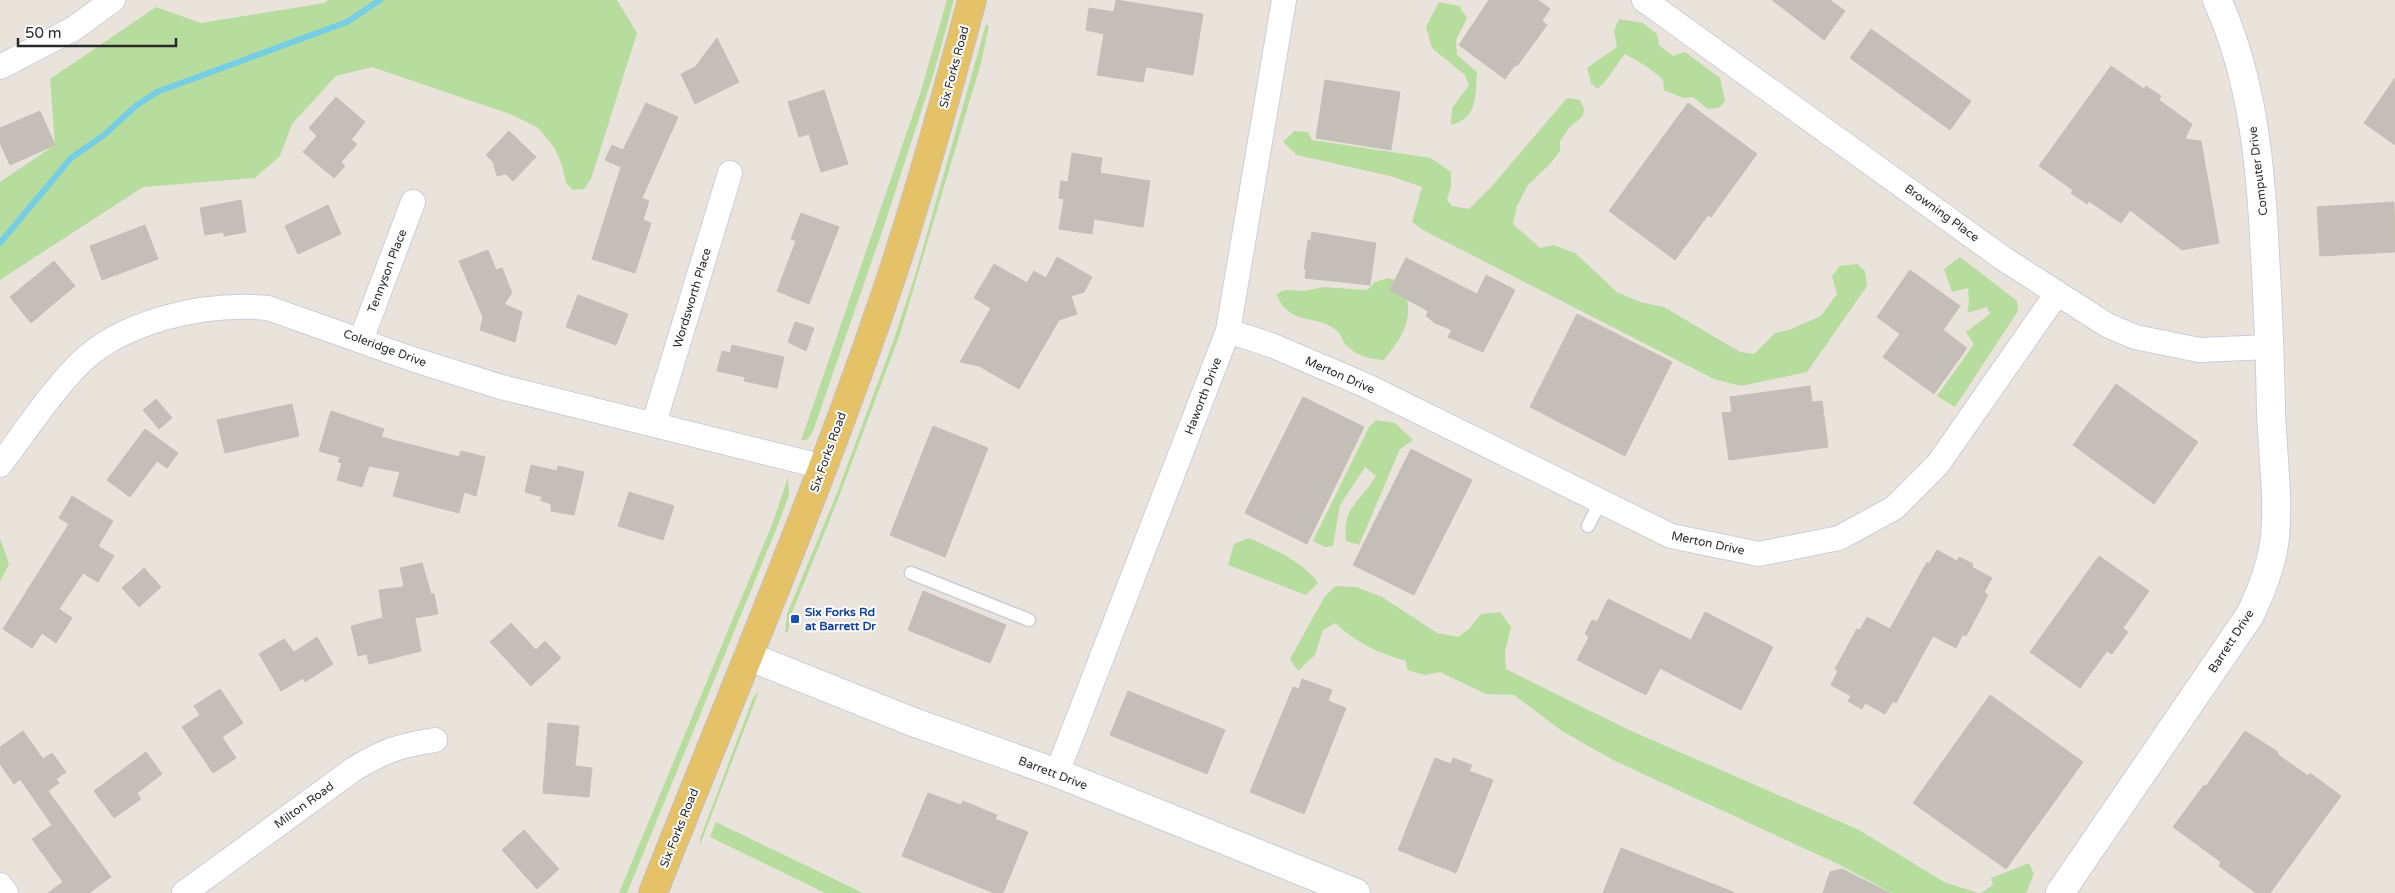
<svg xmlns="http://www.w3.org/2000/svg" width="2395" height="893" font-family="'Varela Round',sans-serif">
<rect width="100%" height="100%" fill="#eae3dc"/>
<g fill="#b6dd9d">
<polygon points="328,0 617,0 637,33 591,179 584,189 573,190 566,183 562,165 554,147 537,127 510,114 372,67 336,76 292,124 280,156 255,178 143,187 0,280 0,182 55,145 50,79 156,7 201,23 324,3"/>
<polygon points="947,0 954,0 934,72 886,220 813,431 808,439 801,441 921,91"/>
<path d="M1439,2L1459,6L1467,18L1456,40L1457,55L1477,72C1475,96 1478,118 1451,125L1452,108L1469,85L1465,75L1432,48L1426,27Z"/>
<path d="M1619,19L1643,23L1657,34L1659,45L1673,56L1685,52L1720,78L1725,101L1719,108L1708,109L1693,97L1683,98L1664,90L1663,79L1646,66L1625,54C1615,66 1609,79 1598,89L1591,83L1587,68L1617,47L1614,31Z"/>
<polygon points="986,24 989,26 981,63 900,334 837,502 791,615 788,632 785,633 787,614 837,493 894,339 917,269"/>
<polygon points="1567,98 1580,100 1584,109 1583,116 1569,128 1560,141 1560,151 1551,163 1528,185 1517,206 1513,224 1540,248 1554,245 1575,253 1617,292 1640,302 1664,307 1740,352 1754,354 1775,333 1789,330 1821,316 1837,294 1832,276 1840,266 1857,264 1865,271 1867,286 1807,372 1741,386 1714,379 1423,230 1412,222 1422,187 1390,176 1297,155 1283,142 1294,131 1308,132 1312,140 1431,158 1451,172 1451,186 1447,200 1452,206 1469,209 1492,186"/>
<polygon points="1960,257 2017,301 2018,311 1955,407 1937,396 1974,344 1966,332 1990,314 1987,307 1967,313 1969,303 1968,288 1952,292 1944,269"/>
<path d="M1388,278L1403,282C1414,318 1407,331 1384,360C1369,359 1356,356 1345,344C1342,340 1341,334 1337,331C1318,313 1290,328 1276,294L1285,290L1305,291L1323,287L1367,290L1375,282Z"/>
<path d="M1376,420L1395,423L1413,440L1400,449L1359,545L1346,541C1342,506 1360,503 1376,476L1365,467L1340,505L1333,546L1325,547L1313,541L1369,427Z"/>
<polygon points="788,477 789,495 777,527 627,893 619,893 773,522"/>
<polygon points="0,538 9,564 0,582"/>
<path d="M1249,538C1274,550 1302,560 1318,583L1306,595L1228,565L1234,544Z"/>
<path d="M1336,586L1356,587L1382,597L1437,633L1458,637L1469,629L1481,614L1500,612L1511,627L1505,652L1506,669L1629,730L1859,830L1944,882L1978,893H1892L1838,864L1613,760L1562,731L1514,695L1486,694L1440,672L1425,675L1407,670L1406,661C1380,654 1355,642 1335,623L1323,630L1315,655L1298,671L1290,659L1325,596Z"/>
<polygon points="759,691 700,845 700,839 753,698"/>
<polygon points="716,822 863,893 825,893 710,837"/>
<polygon points="2029,863 2034,874 2026,893 1981,893 1993,885 1991,878"/>
</g>
<g fill="none" stroke-linecap="round" stroke-linejoin="round">
<polyline stroke="#77cde4" stroke-width="6" points="0,243 71,158 104,135 137,105 157,92 347,22 380,0"/>
</g>
<g fill="#c3beb8" stroke="#c5bfb6">
<polygon points="1116,0 1203,14 1193,75 1146,67 1143,82 1097,75 1104,34 1086,30 1089,8 1114,12"/>
<polygon points="1489,0 1538,0 1550,9 1542,21 1547,25 1517,66 1515,65 1505,79 1459,45"/>
<polygon points="1772,0 1830,0 1845,11 1824,40"/>
<polygon points="1871,29 1971,101 1950,130 1850,58"/>
<polygon points="717,38 739,82 695,104 681,74 695,67"/>
<polygon points="2111,66 2144,89 2146,86 2161,96 2159,100 2192,124 2185,139 2201,141 2219,243 2182,250 2130,210 2121,223 2089,201 2087,204 2071,193 2073,190 2039,166"/>
<polygon points="2395,78 2395,145 2364,123"/>
<polygon points="1325,80 1400,92 1391,150 1316,138"/>
<polygon points="824,90 848,164 821,172 809,134 799,137 788,102"/>
<polygon points="336,97 365,122 351,140 357,144 341,162 345,166 334,178 303,152 317,136 309,128"/>
<polygon points="646,103 678,117 642,198 649,201 643,220 651,223 635,273 592,259 621,167 605,160 612,145 623,150"/>
<polygon points="1688,103 1757,154 1711,217 1708,215 1675,260 1609,211"/>
<polygon points="40,111 55,145 10,165 0,143 0,128"/>
<polygon points="509,131 536,157 513,181 506,174 497,176 493,162 486,155"/>
<polygon points="1072,153 1102,158 1100,173 1150,181 1143,227 1094,219 1092,234 1059,229 1064,199 1059,198 1061,181 1068,182"/>
<polygon points="241,200 246,232 224,236 224,232 205,235 200,208"/>
<polygon points="2394,202 2395,252 2320,256 2317,207"/>
<polygon points="328,205 341,234 298,254 285,226"/>
<polygon points="801,213 839,227 809,304 777,291 796,241 791,239"/>
<polygon points="145,225 158,259 102,280 90,246"/>
<polygon points="1312,232 1376,243 1370,285 1305,278 1306,270 1304,269 1308,240 1311,240"/>
<polygon points="488,250 496,270 502,268 512,293 504,304 522,312 515,342 480,330 483,317 459,261"/>
<polygon points="1057,257 1092,277 1084,292 1071,296 1077,314 1059,320 1019,389 979,366 960,362 991,308 974,298 994,264 1027,283 1034,271 1046,278"/>
<polygon points="1406,258 1477,294 1486,275 1515,290 1483,352 1448,337 1452,330 1435,323 1426,316 1428,311 1390,290"/>
<polygon points="54,261 75,286 31,323 10,297"/>
<polygon points="1910,270 1960,306 1943,330 1967,348 1934,394 1883,357 1900,334 1877,317"/>
<polygon points="578,295 628,314 616,345 566,327"/>
<polygon points="1577,314 1672,362 1625,456 1530,407"/>
<polygon points="795,322 814,328 806,351 788,342"/>
<polygon points="732,345 784,357 777,388 744,381 745,377 717,371 722,351 730,353"/>
<polygon points="2116,384 2198,442 2154,504 2073,445"/>
<polygon points="1810,386 1812,402 1822,401 1828,447 1729,460 1722,413 1732,412 1730,397"/>
<polygon points="1303,397 1364,427 1307,544 1245,513"/>
<polygon points="156,399 172,418 159,429 143,410"/>
<polygon points="292,404 299,436 225,453 217,420"/>
<polygon points="331,411 384,429 381,437 459,457 461,451 485,457 476,496 464,492 459,513 393,496 400,472 369,466 362,487 337,480 342,463 338,462 340,457 319,451"/>
<polygon points="933,426 988,448 945,557 890,535"/>
<polygon points="145,429 178,453 167,468 157,461 130,497 107,480"/>
<polygon points="1411,449 1472,480 1414,595 1353,565"/>
<polygon points="531,465 557,471 558,466 584,472 574,515 551,511 551,504 540,500 543,497 525,492"/>
<polygon points="629,492 674,506 663,540 618,526"/>
<polygon points="72,496 113,521 98,546 114,556 98,582 83,573 59,609 72,618 56,643 42,633 32,648 3,629 69,524 59,518"/>
<polygon points="1937,550 1957,561 1959,557 1973,564 1972,567 1992,578 1984,592 1988,595 1966,636 1963,634 1956,648 1933,636 1896,703 1893,701 1885,714 1865,703 1862,709 1848,701 1851,696 1831,685 1838,671 1835,669 1857,629 1860,630 1867,617 1890,629 1927,562 1929,564"/>
<polygon points="2099,556 2149,591 2123,628 2128,632 2112,654 2107,651 2080,688 2030,652"/>
<polygon points="422,563 431,594 434,594 438,614 415,618 421,651 369,664 367,654 358,656 351,626 383,618 379,590 404,587 400,568"/>
<polygon points="144,568 161,587 139,607 122,588"/>
<polygon points="923,591 1006,625 990,663 908,630"/>
<polygon points="1608,599 1691,640 1705,612 1773,647 1741,710 1660,668 1646,695 1577,660 1589,637 1585,634 1592,620 1597,622"/>
<polygon points="511,623 536,650 545,641 561,658 531,686 490,642"/>
<polygon points="317,637 333,664 305,682 303,678 281,691 259,654 284,639 294,652"/>
<polygon points="1302,679 1332,690 1328,701 1346,708 1304,814 1250,792 1293,687 1299,689"/>
<polygon points="220,689 243,723 222,737 236,758 213,773 182,727 200,715 194,706"/>
<polygon points="1128,691 1225,730 1207,774 1110,735"/>
<polygon points="1990,695 2083,762 2006,869 1913,803"/>
<polygon points="548,723 579,726 575,766 592,768 589,797 543,793"/>
<polygon points="23,731 43,759 52,753 66,772 56,779 59,783 48,791 111,877 89,893 48,893 63,882 32,839 52,825 20,779 14,784 0,764 0,747"/>
<polygon points="2245,731 2278,752 2277,754 2308,776 2310,773 2341,796 2270,893 2256,893 2219,866 2221,862 2173,827 2204,785 2206,786"/>
<polygon points="146,752 162,774 137,793 141,799 114,818 94,791"/>
<polygon points="1435,758 1451,764 1453,758 1472,765 1469,771 1493,780 1456,873 1398,850"/>
<polygon points="928,793 961,805 963,801 997,815 995,819 1028,832 1003,893 994,893 902,856"/>
<polygon points="524,830 559,869 537,889 502,850"/>
<polygon points="1621,848 1733,892 1733,893 1603,893"/>
<polygon points="1842,869 1890,893 1823,893 1830,872"/>
</g>
<g fill="none" stroke-linecap="round" stroke-linejoin="round">
<defs>
<g id="service">
<polyline points="1588,526 1600,502"/>
<polyline points="911,573 1029,620"/>
</g>
<g id="minor">
<polyline points="1644,0 2004,259 2107,325 2135,337 2199,350 2270,347"/>
<polyline points="0,67 73,29 113,0"/>
<polyline points="1228,331 1271,345 1367,386 1671,536 1759,554 1839,538 1894,508 1938,464 2056,295"/>
<polyline points="361,340 413,202"/>
<polyline points="654,423 730,173"/>
<path d="M0,465C25,432 48,396 77,366C121,320 207,302 268,308L412,359L501,387L824,467"/>
<polyline points="1057,773 1228,331 1284,0"/>
<polyline points="0,885 6,893"/>
<path d="M184,893L354,769C386,750 398,746 435,740"/>
</g>
<g id="tertiary">
<polyline points="748,656 913,722 1057,773 1356,893"/>
<path d="M2060,893L2250,615C2262,590 2272,565 2275,537C2279,494 2272,452 2271,409C2270,357 2268,306 2265,254C2261,168 2253,79 2217,0"/>
</g>
<path id="primary" d="M653,893C732,693 817,496 886,293C919,196 946,98 972,0"/>
</defs>
<use href="#service" stroke="#cbceda" stroke-width="15"/>
<use href="#minor" stroke="#cbceda" stroke-width="26"/>
<use href="#tertiary" stroke="#cbceda" stroke-width="30"/>
<use href="#primary" stroke="#c3c3c3" stroke-width="30"/>
<use href="#service" stroke="#fff" stroke-width="12"/>
<use href="#minor" stroke="#fff" stroke-width="24"/>
<use href="#tertiary" stroke="#fff" stroke-width="28"/>
<use href="#primary" stroke="#e5c167" stroke-width="28"/>
</g>
<rect fill="#1a4fb4" stroke="#fff" stroke-width="2" x="790" y="614" width="10" height="10" rx="2.5"/>
<g text-anchor="middle" dominant-baseline="central" stroke-width="4" stroke-linejoin="round" paint-order="stroke">
<g font-size="12" fill="#292929" stroke="#fff">
<text transform="translate(954 67) rotate(-75)">Six Forks Road</text>
<text transform="translate(2258 171) rotate(-97)">Computer Drive</text>
<text transform="translate(1942 213) rotate(36)">Browning Place</text>
<text transform="translate(387 271) rotate(-69)">Tennyson Place</text>
<text transform="translate(692 298) rotate(-73)">Wordsworth Place</text>
<text transform="translate(385 348) rotate(20)">Coleridge Drive</text>
<text transform="translate(1340 375) rotate(24)">Merton Drive</text>
<text transform="translate(1203 396) rotate(-69)">Haworth Drive</text>
<text transform="translate(828 452) rotate(-70)">Six Forks Road</text>
<text transform="translate(1708 543) rotate(12)">Merton Drive</text>
<text transform="translate(2231 641) rotate(-57)">Barrett Drive</text>
<text transform="translate(1053 773) rotate(21)">Barrett Drive</text>
<text transform="translate(304 805) rotate(-36)">Milton Road</text>
<text transform="translate(679 828) rotate(-68)">Six Forks Road</text>
</g>
<g font-size="12" font-weight="bold" fill="#164399" stroke="#fff" text-anchor="start">
<text x="805" y="612">Six Forks Rd<tspan x="805" dy="14">at Barrett Dr</tspan></text>
</g>
</g>
<path d="M18 38v8h158v-8" fill="none" stroke="#292929" stroke-width="2.5"/>
<text x="25" y="38" font-size="15" fill="#292929" stroke="#ffffff" stroke-width="4" paint-order="stroke">50 m</text>
</svg>
